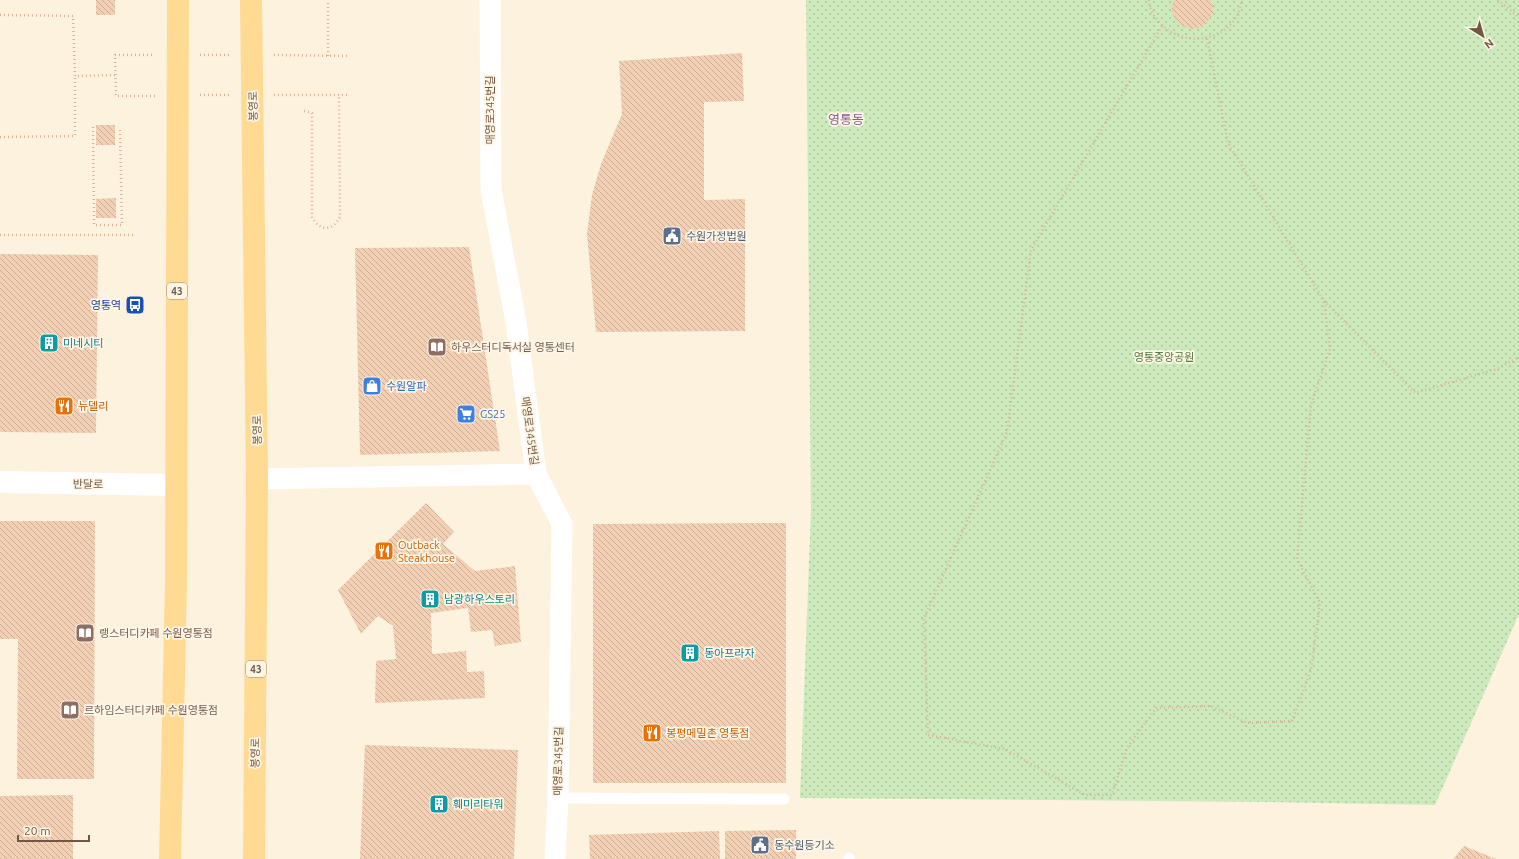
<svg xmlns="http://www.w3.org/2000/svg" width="1519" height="859" font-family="Ubuntu,'Noto Sans KR',sans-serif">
<defs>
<pattern id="grass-dots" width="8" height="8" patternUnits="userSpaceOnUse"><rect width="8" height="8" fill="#cdeabc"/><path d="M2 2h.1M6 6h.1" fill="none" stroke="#abc09b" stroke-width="1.8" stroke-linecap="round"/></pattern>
<pattern id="building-back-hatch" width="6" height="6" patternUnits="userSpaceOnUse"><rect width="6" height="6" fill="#f3d0b4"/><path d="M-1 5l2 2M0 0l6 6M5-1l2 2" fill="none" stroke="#c9ac94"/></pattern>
</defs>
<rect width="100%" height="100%" fill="#fdf2de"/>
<polygon fill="url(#grass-dots)" points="806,0 1519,0 1519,614 1435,805 1269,802 800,798 811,511"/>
<g fill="url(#building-back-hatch)">
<rect x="96" y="0" width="19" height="15"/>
<polygon points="1174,0 1211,0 1213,7 1213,13 1206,24 1199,28 1192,29 1185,27 1179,24 1175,19 1172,12 1172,5"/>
<polygon points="742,53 744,101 704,102 704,200 745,199 745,331 596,332 587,234 592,195 601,164 622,114 619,61"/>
<rect x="96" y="125" width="19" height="20"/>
<polygon points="116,198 116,218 96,218 96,199"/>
<polygon points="469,247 500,451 360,455 355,248"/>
<polygon points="0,254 98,255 96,433 0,432"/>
<polygon points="426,503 454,532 443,544 475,571 515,566 521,642 495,646 492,630 471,632 468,608 431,613 432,654 466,651 467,672 484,671 485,698 375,703 376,661 396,659 393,626 378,616 361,634 338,590"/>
<polygon points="0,521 95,521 94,779 17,779 18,639 0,639"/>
<polygon points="786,523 786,783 593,783 593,524"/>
<polygon points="365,745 518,750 514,859 360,859"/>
<polygon points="73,795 73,859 0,859 0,796"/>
<polygon points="796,830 796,859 725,859 725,831"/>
<polygon points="719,831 720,859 590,859 589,835"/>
<polygon points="1464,846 1496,859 1453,859"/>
</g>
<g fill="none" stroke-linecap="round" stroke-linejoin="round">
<g stroke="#d8b398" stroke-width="2.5" stroke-dasharray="1 3" stroke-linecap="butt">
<path d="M1149,0C1149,7 1154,17 1159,22C1181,47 1224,44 1239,12C1240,8 1241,4 1242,0"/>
<polyline points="1498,0 1519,17"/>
<polyline points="0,15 73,16 75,76 116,75"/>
<polyline points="1162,26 1031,250 1007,432 924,618 928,735 1005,749 1085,795 1112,795 1127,748 1156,708 1211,706 1247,723 1292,721 1311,670 1320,603 1297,559 1311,405 1330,349 1324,301 1228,143 1207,38"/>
<polyline points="200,55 229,55"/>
<polyline points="274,55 348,56"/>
<polyline points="328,56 328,0"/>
<polyline points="200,95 229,95"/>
<polyline points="274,95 348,95"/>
<polyline points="155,96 116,96 115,55 155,55"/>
<path d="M304,111L312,113V217C320,232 333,231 340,217L339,94"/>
<polyline points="93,127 94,225 122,225 120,129"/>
<polyline points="0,137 75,136 75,76"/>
<polyline points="0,235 134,235"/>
<polyline points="1324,301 1415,393 1497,369 1519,357"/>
</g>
<g stroke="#fff" stroke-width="11">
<polyline points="558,798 784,799"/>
<polyline points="849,858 849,859"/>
</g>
<g stroke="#fff" stroke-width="21">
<polyline points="490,0 491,190 516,322 536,474 562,524 558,798 555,859"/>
<polyline points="257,479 536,474"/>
</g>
<polyline stroke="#fff" stroke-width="22" points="0,482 177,485"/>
<g stroke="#ffda93" stroke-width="22">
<polyline points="251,0 257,479 254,859"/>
<polyline points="170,859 176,582 178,0"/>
</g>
</g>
<defs>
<symbol id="civic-square" viewBox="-11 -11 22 22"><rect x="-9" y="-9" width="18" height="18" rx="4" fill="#5c6f8a" stroke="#fff6e5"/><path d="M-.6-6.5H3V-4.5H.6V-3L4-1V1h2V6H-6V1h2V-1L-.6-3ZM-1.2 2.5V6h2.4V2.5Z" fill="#fff"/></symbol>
<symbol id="bus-square" viewBox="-11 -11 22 22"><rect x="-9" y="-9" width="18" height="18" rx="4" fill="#1a4fb4" stroke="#fff6e5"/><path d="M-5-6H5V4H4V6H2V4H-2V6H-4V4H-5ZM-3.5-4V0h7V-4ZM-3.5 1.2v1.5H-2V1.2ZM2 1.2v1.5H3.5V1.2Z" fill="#fff"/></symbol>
<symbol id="building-square" viewBox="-11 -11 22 22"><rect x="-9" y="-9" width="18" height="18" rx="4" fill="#0f9aa8" stroke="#fff6e5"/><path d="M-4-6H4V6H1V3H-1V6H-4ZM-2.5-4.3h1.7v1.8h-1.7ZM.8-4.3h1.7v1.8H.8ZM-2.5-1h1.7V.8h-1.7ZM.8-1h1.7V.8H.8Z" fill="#fff"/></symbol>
<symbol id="library-square" viewBox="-11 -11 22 22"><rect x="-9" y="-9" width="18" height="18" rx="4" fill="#8d6e63" stroke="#fff6e5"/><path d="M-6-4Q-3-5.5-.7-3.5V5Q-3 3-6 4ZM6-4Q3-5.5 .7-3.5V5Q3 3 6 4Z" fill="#fff"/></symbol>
<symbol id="shop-square" viewBox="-11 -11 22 22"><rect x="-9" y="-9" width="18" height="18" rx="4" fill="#3f7fe0" stroke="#fff6e5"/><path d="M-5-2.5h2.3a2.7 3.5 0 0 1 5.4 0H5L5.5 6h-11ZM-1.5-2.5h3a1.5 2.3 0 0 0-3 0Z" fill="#fff"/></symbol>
<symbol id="restaurant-square" viewBox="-11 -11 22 22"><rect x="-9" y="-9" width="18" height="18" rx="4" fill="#e8710a" stroke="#fff6e5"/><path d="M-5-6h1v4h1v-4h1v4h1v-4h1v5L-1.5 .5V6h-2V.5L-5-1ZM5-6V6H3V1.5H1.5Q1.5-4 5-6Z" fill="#fff"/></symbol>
<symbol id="supermarket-square" viewBox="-11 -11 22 22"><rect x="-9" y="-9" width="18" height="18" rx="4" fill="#3f7fe0" stroke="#fff6e5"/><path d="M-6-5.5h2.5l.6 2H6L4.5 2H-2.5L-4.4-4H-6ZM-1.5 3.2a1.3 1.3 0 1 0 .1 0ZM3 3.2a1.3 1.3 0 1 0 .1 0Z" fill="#fff"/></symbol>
</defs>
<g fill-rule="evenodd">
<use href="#civic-square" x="661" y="225" width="22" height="22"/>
<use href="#bus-square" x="124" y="294" width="22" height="22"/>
<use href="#building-square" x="38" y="332" width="22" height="22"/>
<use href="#library-square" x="426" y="336" width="22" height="22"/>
<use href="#shop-square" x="361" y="375" width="22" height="22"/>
<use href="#restaurant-square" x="53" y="395" width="22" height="22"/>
<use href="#supermarket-square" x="455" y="403" width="22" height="22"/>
<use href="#restaurant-square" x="373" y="540" width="22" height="22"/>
<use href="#building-square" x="419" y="588" width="22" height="22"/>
<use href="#library-square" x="74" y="622" width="22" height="22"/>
<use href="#building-square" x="679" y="642" width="22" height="22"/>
<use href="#library-square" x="59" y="699" width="22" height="22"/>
<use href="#restaurant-square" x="641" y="722" width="22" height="22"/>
<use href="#building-square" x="428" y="793" width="22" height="22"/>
<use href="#civic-square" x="749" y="834" width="22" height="22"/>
</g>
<g text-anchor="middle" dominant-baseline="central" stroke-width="3.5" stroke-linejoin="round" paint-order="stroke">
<g fill="#fff6e5" stroke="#9d8775" stroke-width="1">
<rect x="167" y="283" width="20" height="16" rx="3"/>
<rect x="246" y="661" width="20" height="16" rx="3"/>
</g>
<g font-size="10" font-weight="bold" fill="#735745">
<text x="177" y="291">43</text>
<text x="256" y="669">43</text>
</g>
<g font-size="11" fill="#735745" stroke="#fff6e5">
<text transform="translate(253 106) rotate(-91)">봉영로</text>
<text transform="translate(490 110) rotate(-90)">매영로345번길</text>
<text transform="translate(257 430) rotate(-91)">봉영로</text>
<text transform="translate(530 431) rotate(82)">매영로345번길</text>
<text transform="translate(88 484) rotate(1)">반달로</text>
<text transform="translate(255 753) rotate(-89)">봉영로</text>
<text transform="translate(558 761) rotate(-89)">매영로345번길</text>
</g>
<g font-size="11" fill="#4e5e75" stroke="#fff6e5" text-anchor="start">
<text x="686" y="236">수원가정법원</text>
<text x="774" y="845">동수원등기소</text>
</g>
<g font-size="11" fill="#164399" stroke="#fff6e5" text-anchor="end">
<text x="121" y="305">영통역</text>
</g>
<g font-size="11" fill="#0d838f" stroke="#fff6e5" text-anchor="start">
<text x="63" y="343">미네시티</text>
<text x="444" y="599">남광하우스토리</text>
<text x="704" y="653">동아프라자</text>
<text x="453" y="804">훼미리타워</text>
</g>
<g font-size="11" fill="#785e54" stroke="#fff6e5" text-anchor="start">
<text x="451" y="347">하우스터디독서실 영통센터</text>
<text x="99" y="633">랭스터디카페 수원영통점</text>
<text x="84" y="710">르하임스터디카페 수원영통점</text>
</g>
<g font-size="11" fill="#4d7a3d" stroke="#fff6e5">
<text x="1164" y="357">영통중앙공원</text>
</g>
<g font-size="11" fill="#366cbe" stroke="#fff6e5" text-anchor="start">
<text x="386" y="386">수원알파</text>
<text x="480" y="414">GS25</text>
</g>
<g font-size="11" fill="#c56008" stroke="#fff6e5" text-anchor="start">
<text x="78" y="406">뉴델리</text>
<text x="398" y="545">Outback<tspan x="398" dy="13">Steakhouse</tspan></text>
<text x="666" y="733">봉평메밀촌 영통점</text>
</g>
<g font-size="13" fill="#876097" stroke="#fff6e5">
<text x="846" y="119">영통동</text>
</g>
</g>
<g transform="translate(1483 36) rotate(143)" stroke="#fff6e5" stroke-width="3" paint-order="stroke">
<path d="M0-3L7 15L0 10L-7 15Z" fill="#735745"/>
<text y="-6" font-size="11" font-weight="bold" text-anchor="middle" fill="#735745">N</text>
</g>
<path d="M18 835v6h71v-6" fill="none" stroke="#735745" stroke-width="2"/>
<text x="24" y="835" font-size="12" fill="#735745" stroke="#fff6e5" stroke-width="3" paint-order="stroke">20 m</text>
</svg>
